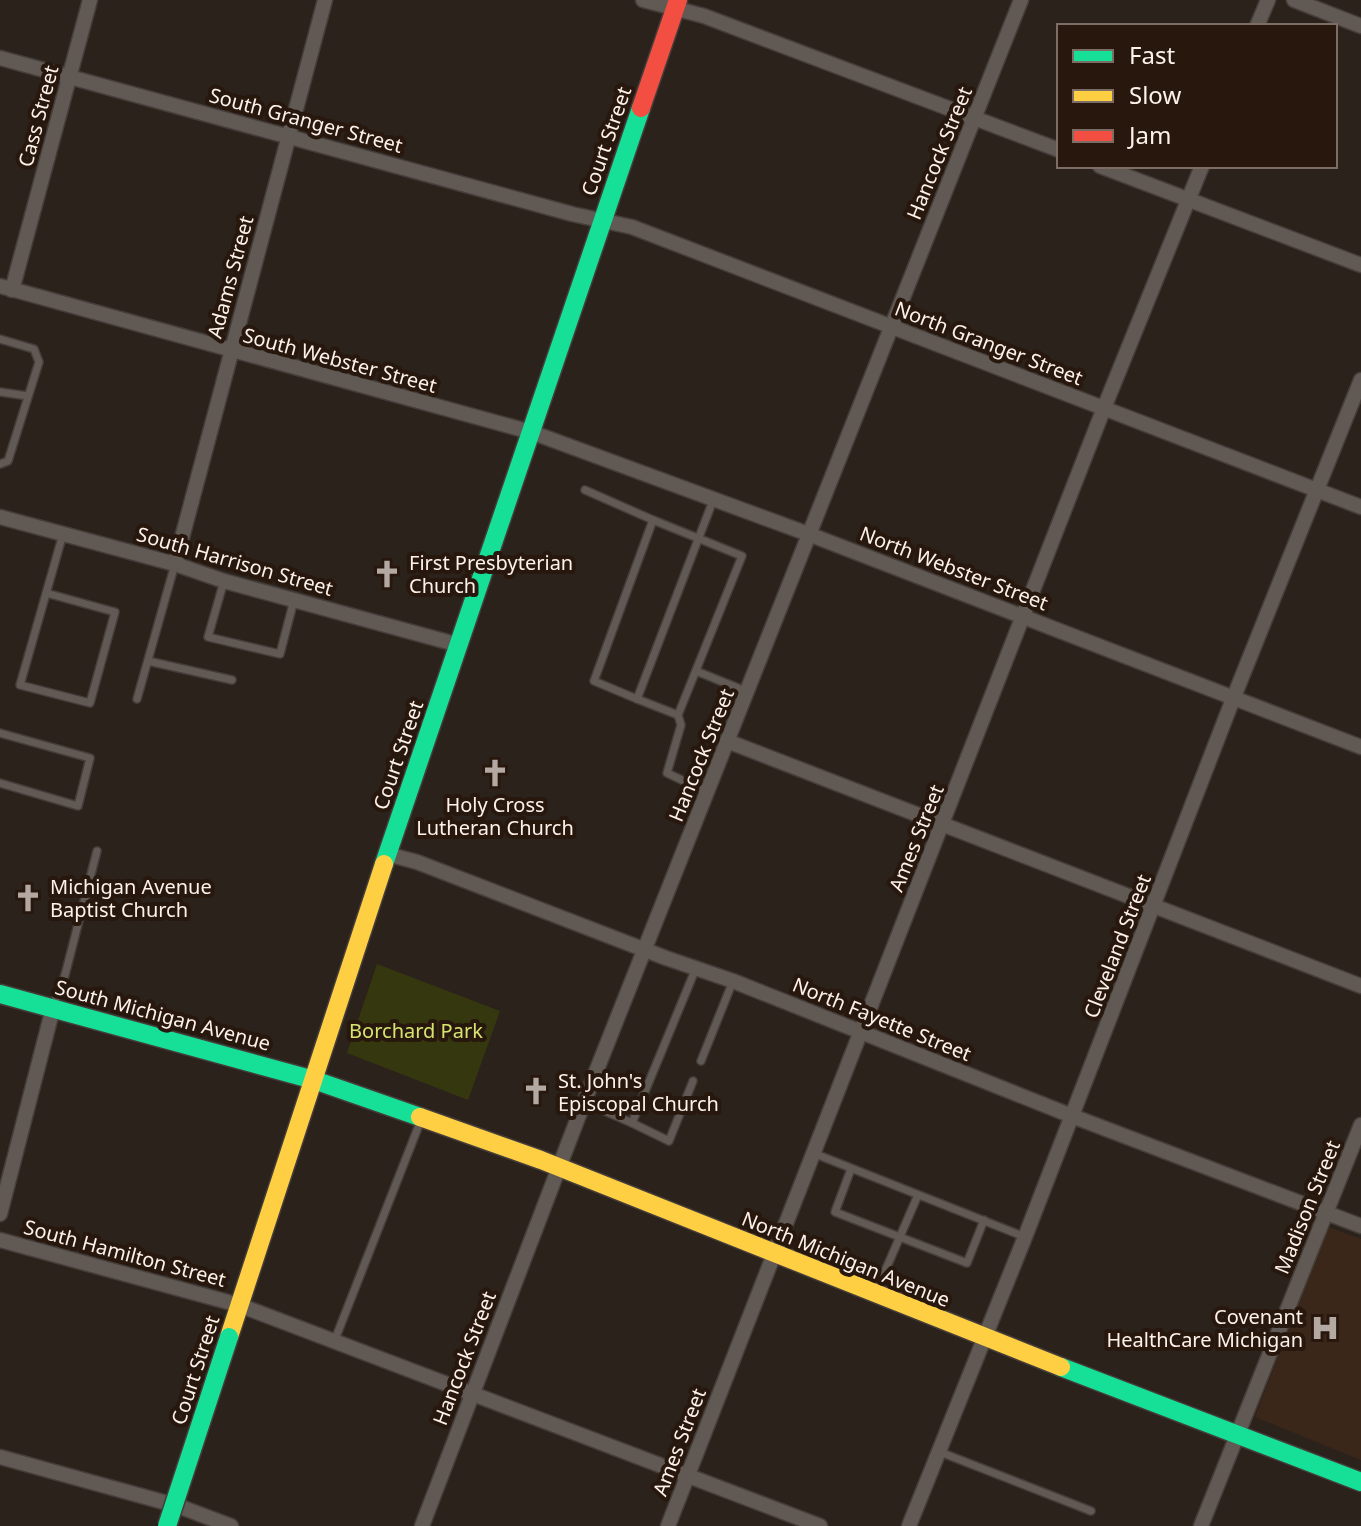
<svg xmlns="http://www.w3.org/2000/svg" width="1361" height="1526" font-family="'Noto Sans',sans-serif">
<rect width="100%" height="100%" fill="#2b221c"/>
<polygon fill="#3b271a" points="1328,1227 1361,1239 1361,1460 1255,1417"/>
<polygon fill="#35370e" points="377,964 500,1011 468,1100 347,1053"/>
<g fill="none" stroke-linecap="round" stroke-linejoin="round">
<defs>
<g id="lane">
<polyline points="0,339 34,349 39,362 8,461 0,464"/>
<polyline points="0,392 28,396"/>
<polyline points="585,490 653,520 594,681 637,699 714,498"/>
<polyline points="224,581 208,637 280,654 294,600"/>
<polyline points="46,593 115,612 90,703 20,685 63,534"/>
<polyline points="148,661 232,680"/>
<polyline points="696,671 748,692"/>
<polyline points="137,699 175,564"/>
<polyline points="637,699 678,715 742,556 653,520"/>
<polyline points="678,715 681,725 667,773 707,792"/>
<polyline points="0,733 90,758 78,806 0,783"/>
<polyline points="53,1006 65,975 97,851"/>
<polyline points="701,1061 733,981"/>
<polyline points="584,1102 632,1123 696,968"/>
<polyline points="632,1123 669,1141 693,1081"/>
<polyline points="813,1153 1025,1237"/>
<polyline points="851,1169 835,1212 967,1263 984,1220"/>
<polyline points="876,1292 918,1195"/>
<polyline points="334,1342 421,1120"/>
<polyline points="940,1452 1091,1511"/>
</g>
<g id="street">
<polyline points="643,0 704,16 1059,150"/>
<polyline points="1294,0 1361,26"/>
<polyline points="1257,26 1268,0"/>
<polyline points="0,58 572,214 632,227 1361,507"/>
<polyline points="1100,166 1361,265"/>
<polyline points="0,286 531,432 811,535 1361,747"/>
<polyline points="12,290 90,0"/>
<polyline points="0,517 175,564 224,581 459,645"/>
<polyline points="175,564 325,0"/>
<polyline points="727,741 1361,986"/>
<polyline points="387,854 417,862 666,958 733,981 1072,1116 1361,1226"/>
<polyline points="0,1214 53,1008"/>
<polyline points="0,1240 239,1305 820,1526"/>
<polyline points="0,1457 178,1506 231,1526"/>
<polyline points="422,1526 584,1102 1021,0"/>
<polyline points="668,1526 1104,408 1202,166"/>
<polyline points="909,1526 1025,1237 1233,699 1361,380"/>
<polyline points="1201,1526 1361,1125"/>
</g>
<g id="fast">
<polyline points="384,864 641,108"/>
<polyline points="0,994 314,1080 420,1117"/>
<polyline points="1061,1367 1361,1482"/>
</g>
<g id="slow">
<polyline points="420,1117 541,1160 1061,1367"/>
<polyline points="229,1337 384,864"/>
</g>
<polyline id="jam" points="641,108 678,0"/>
</defs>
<use href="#lane" stroke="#453d39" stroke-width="10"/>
<use href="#street" stroke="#453d39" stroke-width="17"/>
<use href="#fast" stroke="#453d39" stroke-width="21"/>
<use href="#slow" stroke="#453d39" stroke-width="21"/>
<use href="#jam" stroke="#453d39" stroke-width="21"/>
<use href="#lane" stroke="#615954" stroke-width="7"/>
<use href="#street" stroke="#615954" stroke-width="14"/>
<use href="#fast" stroke="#16e098" stroke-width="18"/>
<use href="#slow" stroke="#ffcf43" stroke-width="18"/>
<use href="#jam" stroke="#f24e42" stroke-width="18"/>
<defs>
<polyline id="fast-bridge" points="167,1526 229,1337"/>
</defs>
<use href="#fast-bridge" stroke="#453d39" stroke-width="21" stroke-linecap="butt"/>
<use href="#fast-bridge" stroke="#16e098" stroke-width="18"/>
</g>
<defs>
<symbol id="church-bare" viewBox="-9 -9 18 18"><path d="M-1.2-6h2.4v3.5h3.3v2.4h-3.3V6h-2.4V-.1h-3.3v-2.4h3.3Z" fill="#b4a9a2" stroke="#27170d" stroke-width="2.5" paint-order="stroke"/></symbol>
<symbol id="hospital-bare" viewBox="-9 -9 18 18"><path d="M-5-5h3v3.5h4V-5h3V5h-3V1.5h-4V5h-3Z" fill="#b4a9a2" stroke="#27170d" stroke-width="2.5" paint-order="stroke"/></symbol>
</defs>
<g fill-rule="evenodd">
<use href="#church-bare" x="367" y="554" width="40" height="40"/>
<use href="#church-bare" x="475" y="753" width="40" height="40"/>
<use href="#church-bare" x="8" y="878" width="40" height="40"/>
<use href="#church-bare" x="516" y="1071" width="40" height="40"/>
<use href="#hospital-bare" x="1305" y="1308" width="40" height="40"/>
</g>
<g text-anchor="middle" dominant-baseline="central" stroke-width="8" stroke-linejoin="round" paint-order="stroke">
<g font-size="20" fill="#fdf1ea" stroke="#27170d">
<text transform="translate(38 116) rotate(-75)">Cass Street</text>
<text transform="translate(306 120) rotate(15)">South Granger Street</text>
<text transform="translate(606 141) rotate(-71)">Court Street</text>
<text transform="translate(939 153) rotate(-68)">Hancock Street</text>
<text transform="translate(230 277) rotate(-75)">Adams Street</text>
<text transform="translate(989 343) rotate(21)">North Granger Street</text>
<text transform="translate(340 360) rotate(15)">South Webster Street</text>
<text transform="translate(235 561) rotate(16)">South Harrison Street</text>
<text transform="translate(954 568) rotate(21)">North Webster Street</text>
<text transform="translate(398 755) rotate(-71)">Court Street</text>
<text transform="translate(701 755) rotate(-68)">Hancock Street</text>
<text transform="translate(916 838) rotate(-68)">Ames Street</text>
<text transform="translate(1117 946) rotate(-69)">Cleveland Street</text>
<text transform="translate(163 1015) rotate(15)">South Michigan Avenue</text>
<text transform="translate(882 1019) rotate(22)">North Fayette Street</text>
<text transform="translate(1307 1207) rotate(-68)">Madison Street</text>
<text transform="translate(125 1253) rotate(15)">South Hamilton Street</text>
<text transform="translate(846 1259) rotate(22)">North Michigan Avenue</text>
<text transform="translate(464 1358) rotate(-69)">Hancock Street</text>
<text transform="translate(195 1370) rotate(-72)">Court Street</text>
<text transform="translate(679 1442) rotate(-69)">Ames Street</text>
</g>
<g font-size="20" fill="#fdf1ea" stroke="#27170d" text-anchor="start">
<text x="409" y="562">First Presbyterian<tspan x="409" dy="23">Church</tspan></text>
<text x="495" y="804" text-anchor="middle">Holy Cross<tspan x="495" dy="23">Lutheran Church</tspan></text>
<text x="50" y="886">Michigan Avenue<tspan x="50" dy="23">Baptist Church</tspan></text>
<text x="558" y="1080">St. John's<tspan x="558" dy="23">Episcopal Church</tspan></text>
<text x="1303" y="1316" text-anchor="end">Covenant<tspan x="1303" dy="23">HealthCare Michigan</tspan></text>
</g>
<g font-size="20" fill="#d6e36f" stroke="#27170d">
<text x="416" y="1030">Borchard Park</text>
</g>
</g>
<rect x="1057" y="24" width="280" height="144" fill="#27170d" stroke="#7d6e65" stroke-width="2"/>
<rect x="1073" y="50" width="40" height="12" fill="#16e098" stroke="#7d6e65" stroke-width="2"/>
<text x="1129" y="64" font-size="24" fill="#fdf1ea">Fast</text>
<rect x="1073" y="90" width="40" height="12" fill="#ffcf43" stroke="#7d6e65" stroke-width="2"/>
<text x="1129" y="104" font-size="24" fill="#fdf1ea">Slow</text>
<rect x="1073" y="130" width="40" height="12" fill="#f24e42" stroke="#7d6e65" stroke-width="2"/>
<text x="1129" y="144" font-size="24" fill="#fdf1ea">Jam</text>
</svg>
